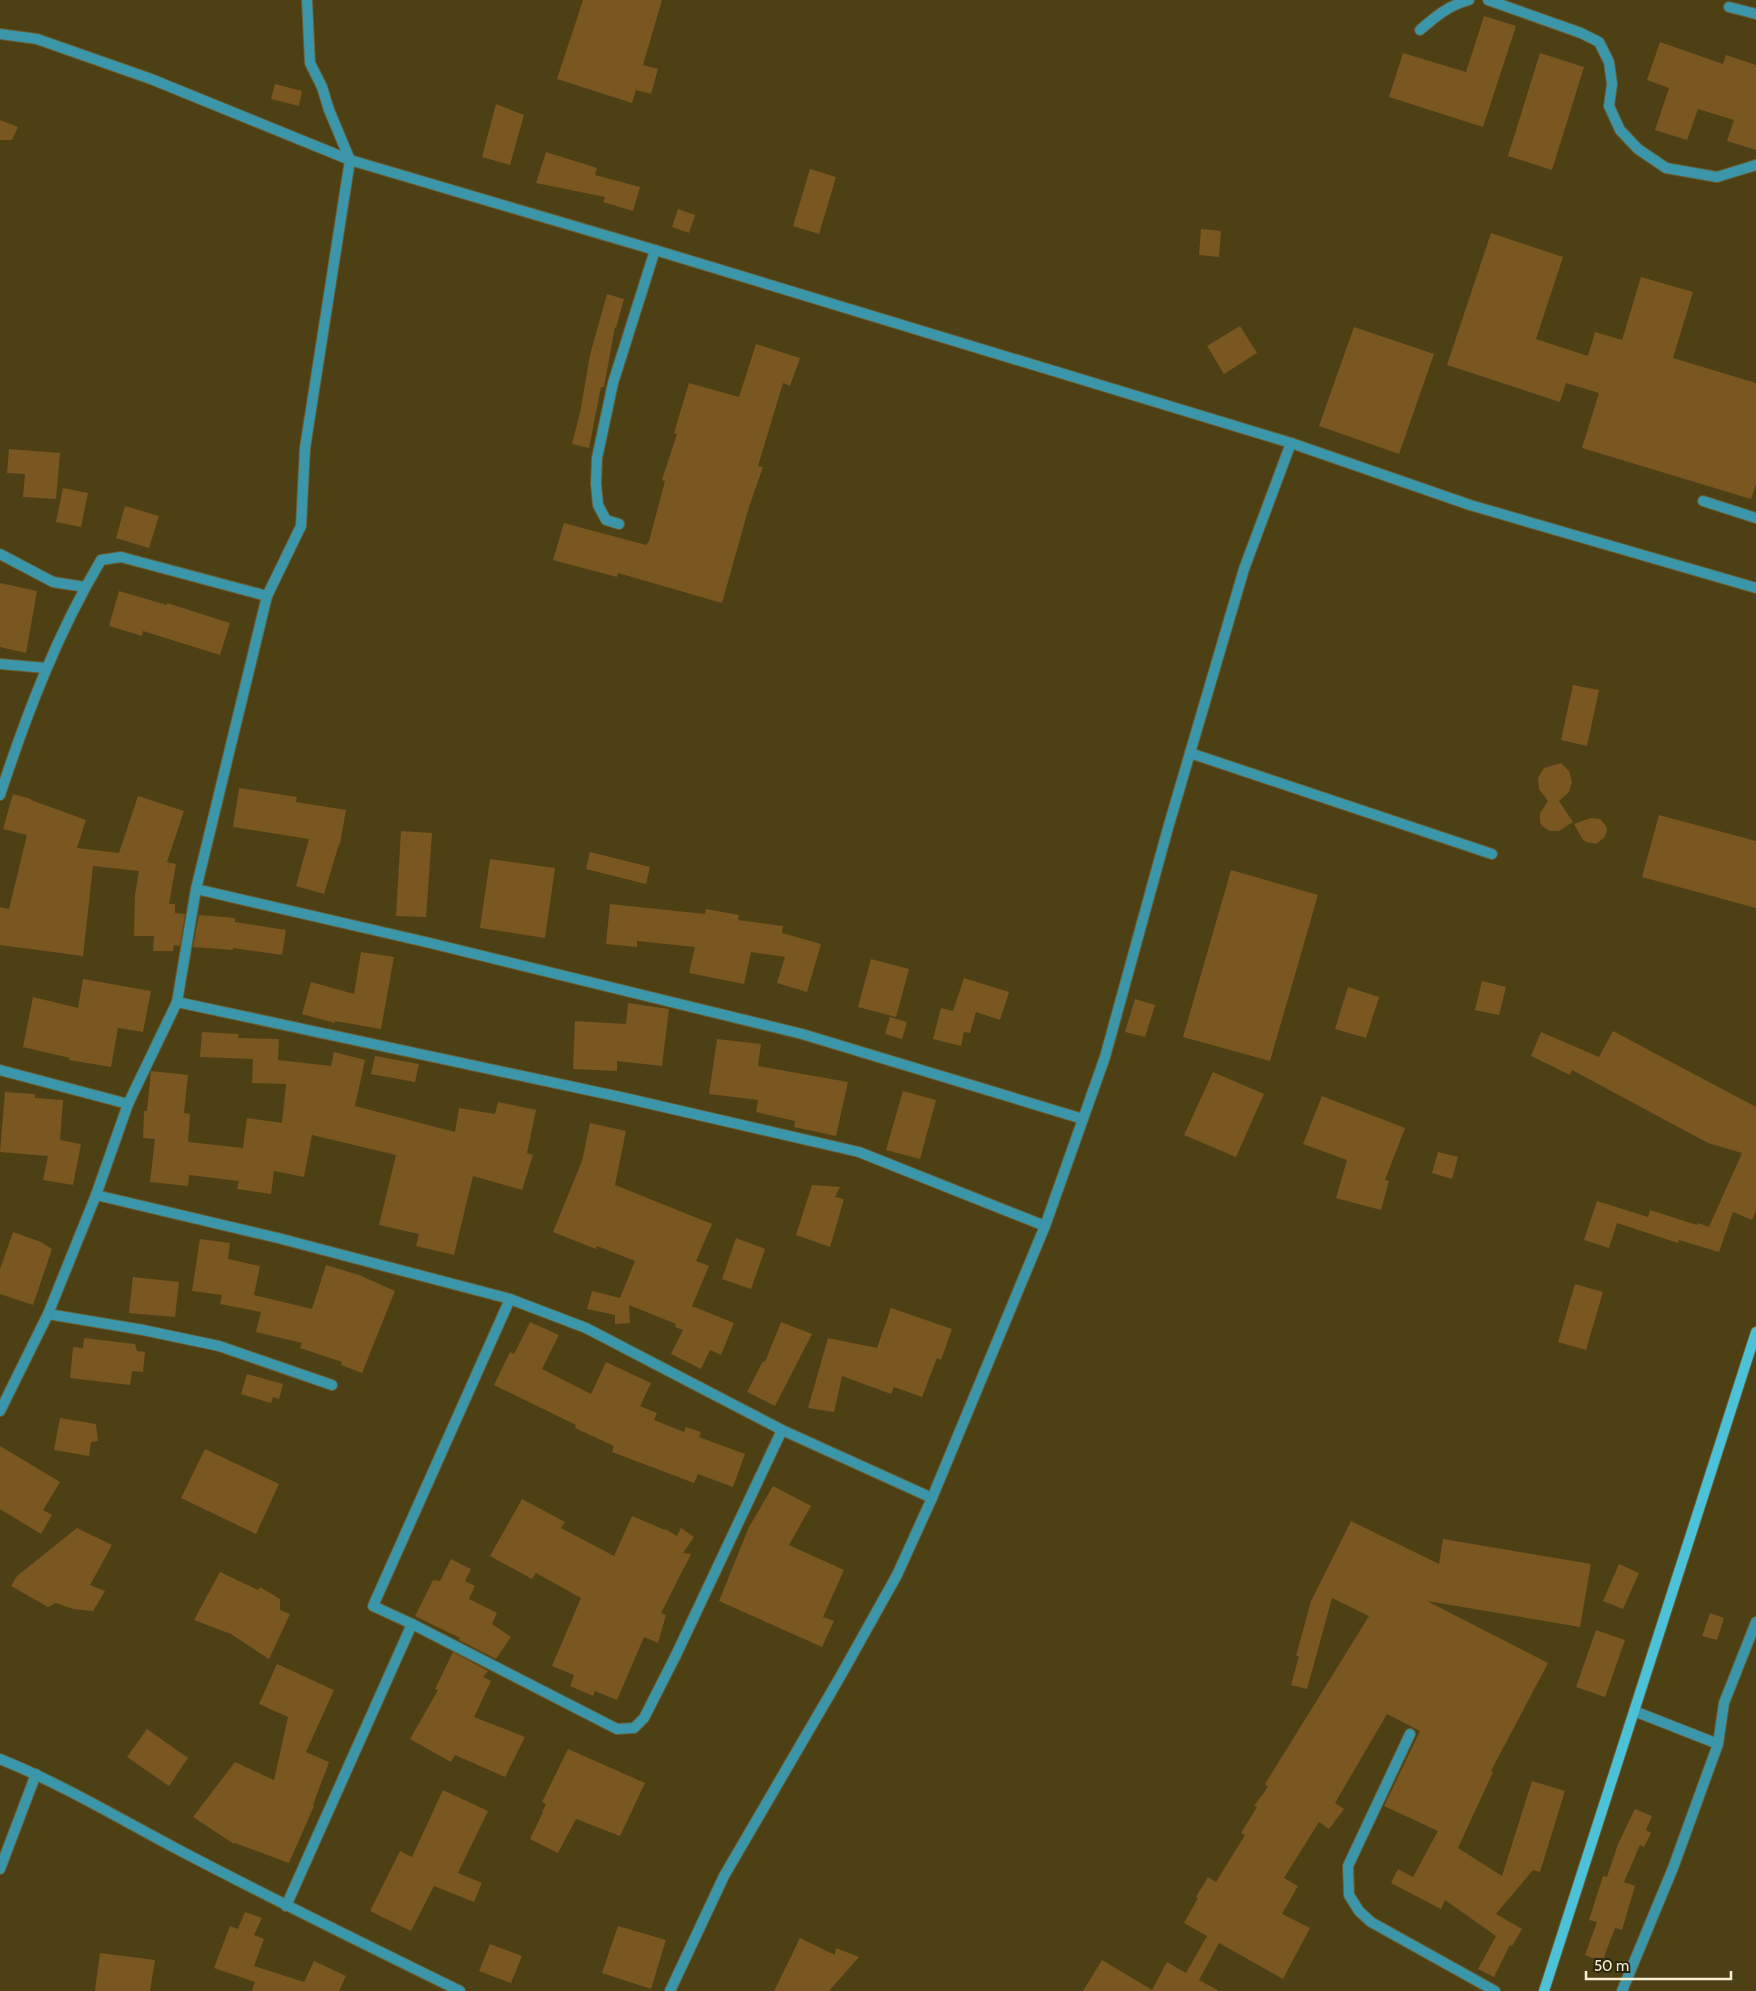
<svg xmlns="http://www.w3.org/2000/svg" width="1756" height="1991" font-family="Cabin,sans-serif">
<rect width="100%" height="100%" fill="#4d4014"/>
<g fill="#7a5621">
<polygon points="583,0 662,0 643,65 658,69 651,94 636,90 632,103 557,79"/>
<polygon points="1484,16 1516,26 1483,127 1389,97 1403,53 1466,72"/>
<polygon points="1660,42 1723,64 1726,55 1756,65 1756,150 1727,141 1734,120 1698,109 1687,140 1655,130 1669,88 1647,80"/>
<polygon points="1540,53 1584,67 1552,170 1508,156"/>
<polygon points="275,84 302,91 299,106 271,99"/>
<polygon points="496,104 524,115 510,165 482,157"/>
<polygon points="0,120 18,127 12,140 0,140"/>
<polygon points="546,152 597,168 595,175 640,187 633,211 603,202 605,197 536,183"/>
<polygon points="810,169 836,177 819,234 793,226"/>
<polygon points="678,209 695,215 689,233 672,227"/>
<polygon points="1201,229 1221,231 1219,257 1199,255"/>
<polygon points="1491,233 1563,257 1536,339 1588,356 1595,332 1622,340 1641,277 1693,292 1673,358 1756,383 1756,484 1751,499 1582,448 1599,393 1566,383 1560,402 1447,365"/>
<polygon points="607,294 624,299 616,328 615,327 604,387 601,387 589,448 572,444 580,413 590,355"/>
<polygon points="1240,326 1257,353 1224,374 1207,346"/>
<polygon points="1354,327 1434,354 1399,454 1319,426"/>
<polygon points="756,344 800,358 790,386 783,383 758,466 763,467 749,507 722,603 618,573 617,577 553,560 564,523 646,545 649,541 665,481 662,480 677,434 674,433 689,383 739,397"/>
<polygon points="9,449 60,453 56,499 23,497 25,474 7,473"/>
<polygon points="63,488 88,493 81,527 56,522"/>
<polygon points="125,506 159,516 149,548 116,538"/>
<polygon points="0,583 37,591 26,653 0,647"/>
<polygon points="119,591 167,605 167,603 230,623 220,655 143,631 142,636 109,626"/>
<polygon points="1573,685 1599,690 1587,746 1561,740"/>
<polygon points="1561,763 1569,771 1572,782 1569,792 1559,801 1573,822 1559,831 1550,831 1542,826 1540,822 1540,813 1548,801 1539,789 1538,778 1544,768"/>
<polygon points="239,788 297,797 296,802 346,810 340,844 339,844 324,894 296,886 309,839 233,827"/>
<polygon points="13,794 31,799 31,800 86,820 77,848 119,853 138,796 184,811 167,862 176,864 169,904 175,904 175,913 185,914 180,946 174,945 173,951 153,951 154,936 134,936 135,894 139,871 93,866 83,956 0,945 0,907 9,909 27,835 3,829"/>
<polygon points="1659,815 1756,841 1756,908 1642,877"/>
<polygon points="1591,818 1600,819 1606,826 1607,829 1605,837 1596,844 1587,842 1583,840 1574,824"/>
<polygon points="401,831 432,833 426,917 396,916"/>
<polygon points="590,852 650,867 646,884 586,869"/>
<polygon points="490,859 555,868 545,938 480,928"/>
<polygon points="1231,870 1318,895 1270,1061 1183,1037"/>
<polygon points="610,904 705,914 706,909 739,915 738,920 783,926 782,933 821,944 807,992 777,983 785,957 751,952 744,984 689,973 695,947 637,941 637,947 606,944"/>
<polygon points="199,915 235,918 235,922 286,930 282,955 233,948 233,950 193,947"/>
<polygon points="361,952 394,957 381,1029 335,1021 335,1023 302,1014 311,982 354,994"/>
<polygon points="871,959 909,969 896,1017 858,1007"/>
<polygon points="964,978 1009,992 1000,1020 976,1012 970,1033 964,1032 961,1046 933,1039 941,1008 953,1011"/>
<polygon points="83,979 151,991 143,1032 118,1028 111,1067 69,1060 70,1058 23,1047 33,997 78,1008"/>
<polygon points="1482,981 1506,987 1499,1015 1475,1010"/>
<polygon points="1348,987 1379,997 1366,1038 1335,1029"/>
<polygon points="1135,999 1155,1005 1145,1037 1125,1032"/>
<polygon points="628,1003 669,1009 662,1066 617,1061 617,1071 573,1069 575,1021 626,1024"/>
<polygon points="890,1017 907,1022 902,1039 885,1034"/>
<polygon points="1613,1031 1756,1107 1756,1210 1752,1220 1733,1212 1719,1252 1679,1240 1678,1243 1617,1223 1609,1248 1584,1240 1597,1201 1648,1217 1650,1210 1697,1225 1698,1223 1709,1227 1742,1153 1708,1143 1572,1070 1570,1075 1531,1056 1541,1032 1599,1057"/>
<polygon points="202,1032 239,1034 238,1038 279,1039 278,1060 331,1066 334,1052 365,1060 355,1106 455,1132 459,1108 495,1114 498,1102 536,1110 527,1153 533,1155 522,1190 473,1176 454,1255 416,1246 419,1234 379,1225 396,1155 312,1135 304,1177 274,1171 271,1194 237,1189 239,1181 189,1175 188,1186 150,1182 155,1139 143,1138 144,1111 147,1111 151,1071 188,1075 184,1113 190,1114 188,1142 243,1148 247,1118 282,1123 286,1084 252,1083 253,1059 200,1057"/>
<polygon points="717,1039 761,1044 758,1066 848,1082 836,1136 794,1127 795,1121 756,1112 758,1100 709,1094"/>
<polygon points="375,1056 419,1064 415,1082 371,1074"/>
<polygon points="1213,1072 1264,1094 1236,1157 1184,1135"/>
<polygon points="903,1091 936,1100 920,1159 886,1150"/>
<polygon points="5,1092 35,1094 35,1098 63,1100 60,1140 81,1144 73,1185 43,1180 48,1156 0,1152"/>
<polygon points="1322,1096 1405,1128 1385,1180 1389,1181 1381,1210 1336,1198 1347,1160 1303,1144"/>
<polygon points="590,1123 626,1131 615,1185 712,1224 696,1261 709,1266 692,1306 734,1323 721,1355 710,1350 701,1369 671,1354 683,1330 675,1327 676,1324 629,1305 630,1323 615,1324 615,1315 587,1309 592,1291 620,1298 635,1261 597,1246 596,1249 553,1232 582,1161"/>
<polygon points="1438,1152 1458,1157 1452,1179 1432,1173"/>
<polygon points="812,1185 840,1187 835,1197 844,1199 830,1247 796,1235"/>
<polygon points="13,1232 41,1242 52,1249 33,1305 0,1294 0,1269"/>
<polygon points="736,1238 765,1249 751,1289 722,1279"/>
<polygon points="200,1239 230,1243 228,1259 260,1266 254,1295 312,1309 326,1265 359,1275 395,1291 362,1373 341,1365 342,1362 300,1348 302,1343 256,1332 261,1312 220,1304 222,1295 192,1291"/>
<polygon points="133,1277 179,1282 175,1317 129,1313"/>
<polygon points="1575,1284 1603,1292 1586,1350 1558,1342"/>
<polygon points="891,1308 952,1329 941,1360 937,1358 922,1397 894,1387 891,1394 842,1376 834,1412 808,1408 828,1338 877,1348"/>
<polygon points="530,1322 559,1335 542,1369 591,1394 606,1362 651,1383 640,1406 657,1413 654,1420 684,1432 686,1427 701,1432 699,1437 745,1454 733,1487 698,1474 694,1483 612,1452 614,1446 575,1428 576,1425 494,1385 510,1352 514,1354"/>
<polygon points="781,1322 812,1334 775,1406 747,1392 763,1361 765,1362"/>
<polygon points="84,1338 135,1344 137,1351 145,1352 143,1372 132,1371 130,1385 70,1378 73,1347 83,1348"/>
<polygon points="247,1374 283,1384 279,1399 273,1397 271,1403 241,1394"/>
<polygon points="60,1418 96,1424 98,1441 91,1442 89,1456 54,1450"/>
<polygon points="0,1446 60,1482 43,1510 52,1515 41,1534 0,1509"/>
<polygon points="205,1449 279,1484 256,1534 181,1498"/>
<polygon points="773,1486 811,1506 789,1545 844,1570 823,1617 834,1621 822,1647 719,1601 749,1527"/>
<polygon points="522,1499 565,1522 561,1528 614,1556 632,1516 665,1530 665,1529 677,1536 681,1528 694,1537 683,1553 691,1554 661,1613 666,1615 658,1643 644,1637 617,1700 595,1691 593,1696 570,1686 574,1675 552,1666 581,1598 536,1573 532,1579 490,1556"/>
<polygon points="1351,1521 1439,1564 1443,1539 1591,1564 1580,1627 1427,1601 1548,1663 1491,1771 1493,1772 1458,1848 1502,1876 1532,1781 1565,1791 1540,1872 1533,1870 1496,1914 1522,1929 1512,1946 1510,1945 1494,1977 1478,1969 1496,1936 1445,1900 1441,1909 1391,1883 1398,1869 1413,1877 1438,1831 1384,1806 1420,1731 1387,1714 1335,1803 1344,1809 1329,1829 1319,1822 1284,1878 1298,1886 1282,1914 1310,1928 1283,1979 1219,1943 1199,1980 1219,1991 1083,1991 1102,1960 1152,1990 1167,1962 1186,1973 1207,1936 1184,1923 1198,1898 1196,1897 1208,1877 1216,1882 1245,1835 1241,1833 1257,1807 1254,1806 1268,1787 1265,1784 1369,1616 1332,1598 1307,1689 1291,1685 1299,1656 1296,1656 1311,1601"/>
<polygon points="77,1528 112,1545 90,1585 105,1591 93,1611 73,1609 56,1603 48,1607 11,1586 17,1576"/>
<polygon points="451,1559 471,1569 465,1581 475,1586 469,1599 497,1613 492,1624 511,1637 496,1659 459,1640 460,1638 415,1616 433,1580 440,1581"/>
<polygon points="1619,1564 1639,1573 1623,1609 1603,1601"/>
<polygon points="220,1572 258,1590 260,1587 280,1599 280,1610 290,1614 269,1659 231,1634 194,1620"/>
<polygon points="1710,1613 1724,1618 1717,1640 1702,1636"/>
<polygon points="1596,1630 1625,1640 1605,1697 1576,1687"/>
<polygon points="453,1652 488,1671 483,1677 491,1681 474,1717 525,1737 505,1777 455,1755 451,1762 410,1739 438,1690 435,1689"/>
<polygon points="277,1664 334,1690 306,1752 329,1762 313,1805 314,1806 289,1863 235,1843 234,1844 193,1817 235,1762 274,1780 288,1717 259,1704"/>
<polygon points="147,1729 188,1758 169,1786 127,1757"/>
<polygon points="568,1749 645,1783 620,1836 576,1819 558,1853 530,1839 543,1812 542,1812 546,1804 542,1802"/>
<polygon points="443,1790 488,1811 458,1873 482,1883 474,1902 434,1886 411,1931 370,1911 400,1851 412,1857"/>
<polygon points="1635,1809 1652,1816 1646,1830 1651,1833 1644,1847 1640,1845 1624,1882 1635,1886 1622,1930 1615,1928 1602,1962 1585,1955 1597,1922 1589,1920 1603,1876 1607,1877 1618,1844"/>
<polygon points="245,1912 262,1918 254,1935 264,1939 254,1966 304,1982 314,1961 346,1976 339,1991 252,1991 255,1982 214,1968 230,1926 238,1929"/>
<polygon points="618,1926 666,1940 651,1989 602,1973"/>
<polygon points="800,1938 835,1955 836,1948 859,1957 829,1991 774,1991"/>
<polygon points="490,1944 522,1956 511,1983 479,1971"/>
<polygon points="100,1953 155,1960 150,1991 95,1991"/>
</g>
<g fill="none" stroke-linecap="round" stroke-linejoin="round">
<defs>
<g id="lane">
<polyline points="1488,0 1581,33 1599,42 1609,62 1612,84 1609,106 1620,130 1638,149 1666,168 1717,177 1756,165"/>
<polyline points="1729,7 1756,14"/>
<path d="M1420,30C1435,17 1449,5 1469,0"/>
<polyline points="1703,501 1756,518"/>
<polyline points="619,524 606,520 598,505 596,484 597,458 613,383 655,250"/>
<polyline points="1410,1734 1348,1866 1349,1895 1359,1911 1371,1922 1495,1991"/>
</g>
<g id="street">
<polyline points="0,34 37,39 151,79 350,160 655,250 1291,443 1470,505 1756,588"/>
<polyline points="0,554 53,582 85,587"/>
<polyline points="0,664 46,668"/>
<polyline points="1190,753 1492,854"/>
<path d="M0,795C27,713 57,634 101,560L121,557L267,596"/>
<polyline points="196,889 430,943 802,1034 1083,1119"/>
<polyline points="177,1002 625,1098 859,1152 1045,1226"/>
<polyline points="0,1070 128,1104"/>
<polyline points="96,1195 278,1238 510,1299 586,1328 782,1430 932,1498"/>
<polyline points="48,1314 143,1330 219,1346 332,1385"/>
<polyline points="0,1411 48,1314 96,1195 128,1104 177,1002 196,889 267,596 301,526 305,448 350,160 329,110 322,87 310,63 307,0"/>
<polyline points="412,1624 617,1729 634,1728 644,1718 676,1655 782,1430"/>
<polyline points="1634,1711 1718,1744"/>
<path d="M0,1759C62,1784 120,1819 179,1850C272,1899 366,1945 460,1991"/>
<polyline points="0,1869 36,1774"/>
<polyline points="286,1906 412,1624 373,1606 510,1299"/>
<polyline points="670,1991 724,1876 840,1677 897,1575 932,1498 1045,1226 1105,1057 1168,828 1244,569 1291,443"/>
<polyline points="1622,1991 1673,1868 1718,1744 1724,1703 1756,1622"/>
</g>
<polyline id="secondary" points="1544,1991 1756,1332"/>
</defs>
<use href="#lane" stroke="#685c32" stroke-width="12"/>
<use href="#street" stroke="#685c32" stroke-width="12"/>
<use href="#secondary" stroke="#685c32" stroke-width="12"/>
<use href="#lane" stroke="#3a96a8" stroke-width="10"/>
<use href="#street" stroke="#3a96a8" stroke-width="10"/>
<use href="#secondary" stroke="#4cc2d9" stroke-width="10"/>
</g>
<path d="M1586 1971v8h145v-8" fill="none" stroke="#f8efd2" stroke-width="2.5"/>
<text x="1594" y="1971" font-size="15" fill="#f8efd2" stroke="#2e270f" stroke-width="4" paint-order="stroke">50 m</text>
</svg>
